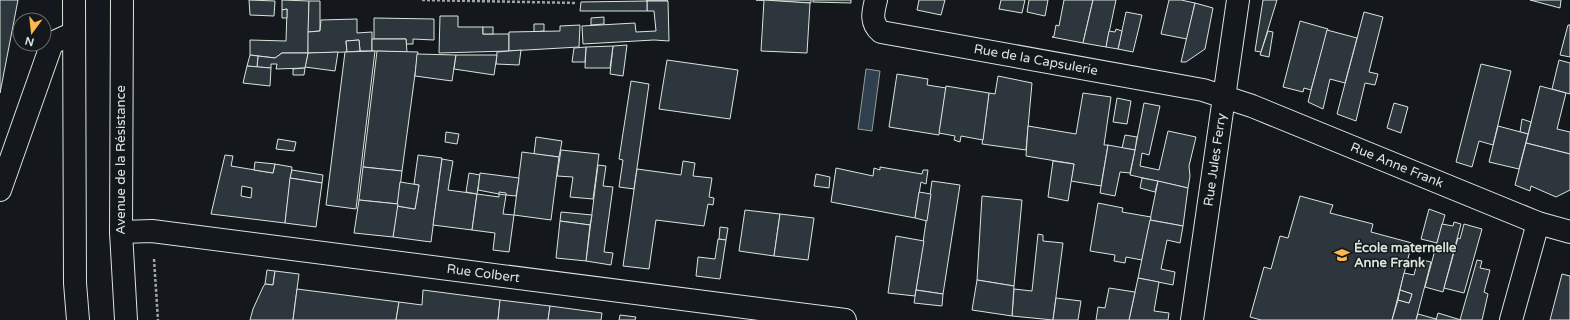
<svg xmlns="http://www.w3.org/2000/svg" width="1570" height="320" font-family="'Varela Round',sans-serif">
<rect width="100%" height="100%" fill="#14181c"/>
<polygon fill="#2f3f4d" stroke="#939e99" points="866,69 880,71 872,131 858,129"/>
<g fill="#2c363c" stroke="#d8e6dc" fill-rule="evenodd">
<polygon points="0,0 18,0 0,93"/>
<polygon points="249,0 275,1 274,16 250,15"/>
<polygon points="282,0 309,1 308,53 282,53 275,58 250,55 250,40 286,41 287,9 282,10"/>
<polygon points="646,0 667,0 668,1 647,1"/>
<polygon points="756,0 811,0 811,3"/>
<polygon points="764,0 810,3 807,53 761,51"/>
<polygon points="813,0 851,0 851,3 813,2"/>
<polygon points="919,0 945,0 941,15 917,10"/>
<polygon points="1001,0 1025,0 1022,13 999,9"/>
<polygon points="1029,0 1048,0 1045,16 1027,12"/>
<polygon points="1064,0 1093,0 1083,43 1052,37 1054,36 1056,25 1059,26"/>
<polygon points="1093,0 1116,0 1106,47 1083,43"/>
<polygon points="1169,0 1181,0 1195,3 1187,39 1161,34"/>
<polygon points="1263,0 1277,0 1261,52 1255,51"/>
<polygon points="1530,0 1561,0 1560,8"/>
<polygon points="309,1 320,1 320,31 308,32"/>
<polygon points="647,1 668,1 669,41 654,40 583,44 582,26 635,23 636,32 656,31 654,11 647,11"/>
<polygon points="647,1 647,11 580,11 581,2"/>
<polygon points="1195,3 1213,8 1205,49 1186,62 1181,62"/>
<polygon points="287,9 287,18 282,18 282,10"/>
<polygon points="1126,12 1142,15 1133,52 1118,49"/>
<polygon points="1364,12 1383,17 1369,72 1378,74 1375,85 1365,83 1356,121 1337,114"/>
<polygon points="440,16 458,16 458,27 483,27 483,34 509,34 509,51 439,53"/>
<polygon points="604,17 604,24 591,25 591,18"/>
<polygon points="374,18 434,19 434,40 413,39 413,44 406,44 406,39 374,39"/>
<polygon points="357,19 357,33 372,32 372,51 360,51 359,40 346,41 347,52 308,53 308,32 320,31 321,20"/>
<polygon points="1300,21 1328,29 1311,90 1304,88 1303,92 1283,87"/>
<polygon points="534,24 544,24 544,31 534,32"/>
<polygon points="580,25 579,47 509,51 509,32 560,31 560,26"/>
<polygon points="1568,25 1570,25 1570,57 1560,55"/>
<rect x="483" y="27" width="10" height="7"/>
<polygon points="1116,29 1122,31 1118,49 1106,47 1109,31 1115,32"/>
<polygon points="1327,30 1357,38 1345,83 1330,79 1323,109 1308,102"/>
<polygon points="1268,31 1273,32 1269,57 1260,55"/>
<polygon points="372,39 406,39 407,52 372,51"/>
<polygon points="359,40 360,51 347,52 346,41"/>
<polygon points="627,45 623,76 610,74 613,46"/>
<polygon points="613,46 610,68 585,68 586,47"/>
<polygon points="586,47 585,62 572,62 574,48"/>
<polygon points="521,50 519,65 496,64 497,52"/>
<polygon points="375,51 356,209 326,205 345,52"/>
<polygon points="377,51 418,52 402,171 363,167"/>
<polygon points="338,52 335,71 305,67 308,53"/>
<polygon points="282,53 308,53 305,68 276,69 277,64 271,64 271,68 257,67 258,56 275,58"/>
<polygon points="417,54 456,55 452,81 415,76"/>
<polygon points="250,55 258,56 257,67 247,66"/>
<polygon points="456,55 497,55 494,75 454,69"/>
<polygon points="667,60 738,70 730,119 659,109"/>
<polygon points="1559,60 1570,63 1570,94 1552,89"/>
<polygon points="1481,64 1511,71 1493,145 1479,141 1472,167 1456,162"/>
<polygon points="247,66 271,68 270,86 243,83"/>
<polygon points="305,68 304,75 293,75 293,69"/>
<polygon points="897,74 928,79 927,85 946,88 939,135 889,127"/>
<polygon points="998,76 1032,83 1026,150 982,144 989,93 995,94"/>
<polygon points="631,81 649,84 634,189 619,187 623,160 619,159"/>
<polygon points="946,86 989,93 983,140 961,136 960,142 954,140 955,136 939,133"/>
<polygon points="1540,86 1566,93 1557,129 1570,132 1570,154 1526,143"/>
<polygon points="1083,93 1111,97 1104,145 1108,145 1101,186 1071,181 1074,164 1026,156 1028,126 1076,134"/>
<polygon points="1117,98 1131,101 1127,124 1113,122"/>
<polygon points="1144,103 1160,106 1149,155 1142,153 1140,166 1159,170 1168,131 1196,137 1189,166 1190,176 1188,188 1130,175"/>
<polygon points="1394,103 1408,107 1401,133 1387,128"/>
<polygon points="1522,119 1531,122 1528,134 1520,132"/>
<polygon points="1498,126 1528,134 1519,169 1489,162"/>
<polygon points="446,132 459,134 457,144 445,142"/>
<polygon points="1125,135 1137,137 1135,150 1122,148"/>
<polygon points="536,137 562,141 559,157 534,154"/>
<polygon points="278,139 296,142 294,151 276,149"/>
<polygon points="1526,143 1570,154 1570,190 1556,197 1531,186 1530,191 1515,185"/>
<polygon points="1108,145 1135,150 1130,173 1120,172 1115,196 1100,193"/>
<polygon points="561,150 599,154 593,199 570,197 573,177 557,176"/>
<polygon points="522,152 559,157 551,220 514,215"/>
<path d="M225,155L233,156L231,166L273,173L275,164L292,167L285,223L211,214ZM242,186L252,188L251,198L241,196Z"/>
<polygon points="418,155 442,158 431,242 393,237 397,206 415,209 419,185 414,184"/>
<polygon points="442,159 453,161 448,190 477,194 472,230 433,225"/>
<polygon points="683,161 695,163 693,176 712,178 709,197 714,198 713,205 708,204 704,226 656,220 649,269 623,266 637,169 681,175"/>
<polygon points="1053,161 1074,164 1068,201 1048,197"/>
<polygon points="255,162 275,164 273,173 254,170"/>
<polygon points="598,165 606,166 603,186 613,187 604,252 613,253 611,265 586,261"/>
<polygon points="363,167 402,171 398,204 359,200"/>
<polygon points="880,167 922,174 923,170 928,170 926,184 921,182 915,218 831,202 836,168 873,176 874,168 880,170"/>
<polygon points="292,170 323,175 322,183 290,178"/>
<polygon points="469,173 480,175 477,194 466,192"/>
<polygon points="480,173 519,178 516,196 506,195 506,193 499,192 499,194 478,190"/>
<polygon points="816,174 830,177 829,188 814,186"/>
<polygon points="290,178 322,183 316,227 285,223"/>
<polygon points="1142,178 1158,181 1155,192 1140,188"/>
<polygon points="932,181 960,185 943,294 916,290"/>
<polygon points="1158,181 1188,188 1183,226 1150,220"/>
<polygon points="400,182 419,185 415,209 397,206"/>
<polygon points="919,192 931,194 927,221 915,218"/>
<polygon points="477,194 499,197 499,194 506,195 503,214 514,215 509,252 493,250 495,233 472,230"/>
<polygon points="982,196 1022,200 1014,286 977,280"/>
<polygon points="1300,196 1333,205 1330,213 1373,224 1371,232 1412,243 1392,320 1261,320 1250,317 1264,267 1271,269 1280,236 1288,238"/>
<polygon points="359,200 398,204 393,237 354,233"/>
<polygon points="1098,203 1123,208 1122,212 1151,217 1142,260 1126,257 1125,263 1114,261 1115,255 1090,251"/>
<polygon points="1429,209 1445,215 1437,243 1421,239"/>
<polygon points="745,210 780,214 774,256 739,251"/>
<polygon points="561,212 592,215 590,225 560,221"/>
<polygon points="780,214 814,218 808,260 774,256"/>
<polygon points="1150,220 1183,226 1180,243 1167,240 1161,269 1175,272 1173,285 1138,278"/>
<polygon points="560,221 590,225 586,261 556,258"/>
<polygon points="1454,222 1461,224 1443,292 1425,287 1442,224 1453,226"/>
<polygon points="1464,224 1482,229 1464,293 1444,288 1458,238 1460,239"/>
<polygon points="720,227 728,228 726,240 719,239"/>
<polygon points="1038,234 1043,235 1043,241 1063,243 1053,320 1012,316 1014,289 1032,291"/>
<polygon points="896,236 924,241 915,296 888,293"/>
<polygon points="718,239 726,240 720,279 696,276 698,257 715,259"/>
<polygon points="1418,259 1431,262 1416,320 1392,320 1398,300 1409,303 1412,294 1400,290 1404,273 1414,275"/>
<polygon points="1477,260 1482,261 1480,268 1490,270 1484,292 1488,294 1482,320 1460,320"/>
<polygon points="267,270 275,271 273,285 265,284"/>
<polygon points="275,271 299,274 293,320 250,320 253,309 263,287 265,284 273,285"/>
<polygon points="1562,274 1570,276 1570,320 1550,320"/>
<polygon points="1138,278 1159,282 1154,311 1169,313 1168,320 1129,320"/>
<polygon points="977,280 1014,286 1012,316 972,310"/>
<polygon points="1109,288 1135,292 1129,320 1096,320 1098,307 1105,308"/>
<polygon points="297,289 399,302 396,320 293,320"/>
<polygon points="423,290 500,300 498,320 396,320 399,302 422,305"/>
<polygon points="916,290 943,294 942,306 914,303"/>
<polygon points="1400,290 1412,294 1409,303 1398,300"/>
<polygon points="1056,298 1081,301 1078,320 1053,320"/>
<polygon points="500,300 550,306 548,320 498,320"/>
<polygon points="550,306 602,313 601,320 548,320"/>
<polygon points="1438,313 1461,320 1436,320"/>
<polygon points="1418,314 1436,319 1436,320 1416,320"/>
<polygon points="620,315 636,317 635,320 619,320"/>
</g>
<g fill="none" stroke-linecap="round" stroke-linejoin="round">
<defs>
<g id="minor">
<path id="s1" d="M876,0C873,12 870,23 881,32L1203,90L1252,106L1538,223L1570,232"/>
<polyline points="0,190 52,43 74,33"/>
<path id="s2" d="M121,232L152,231L845,320"/>
<path id="s3" d="M1192,320L1238,0"/>
<polyline points="1511,320 1538,223"/>
</g>
<g id="major">
<polyline points="74,0 75,283 78,320"/>
<polyline points="122,0 121,232 126,320"/>
</g>
</defs>
<use href="#minor" stroke="#d8e6dc" stroke-width="24"/>
<use href="#major" stroke="#d8e6dc" stroke-width="24"/>
<g stroke="#9da8a2" stroke-width="2.5" stroke-dasharray="3 2" stroke-linecap="butt">
<polyline points="422,0 577,3"/>
<polyline points="154,259 158,320"/>
</g>
<use href="#minor" stroke="#14181c" stroke-width="22"/>
<use href="#major" stroke="#14181c" stroke-width="22"/>
</g>
<defs>
<symbol id="school-bare" viewBox="-9 -9 18 18"><path d="M0-5L7-2L0 1L-7-2ZM-4 1L0 2.5L4 1V4Q0 6-4 4Z" fill="#ffb74d" stroke="#14181c" stroke-width="2.5" paint-order="stroke"/></symbol>
</defs>
<g fill-rule="evenodd">
<use href="#school-bare" x="1331" y="244" width="22" height="22"/>
</g>
<g text-anchor="middle" dominant-baseline="central" stroke-width="3" stroke-linejoin="round" paint-order="stroke">
<g font-size="13" fill="#d8e6dc" stroke="#14181c">
<text stroke="none"><textPath href="#s1" startOffset="192">Rue de la Capsulerie</textPath></text>
<text transform="translate(121 160) rotate(-90)">Avenue de la Résistance</text>
<text stroke="none"><textPath href="#s3" startOffset="162">Rue Jules Ferry</textPath></text>
<text stroke="none"><textPath href="#s1" startOffset="570">Rue Anne Frank</textPath></text>
<text stroke="none"><textPath href="#s2" startOffset="365">Rue Colbert</textPath></text>
</g>
<g font-size="13" font-weight="bold" fill="#d8e6dc" stroke="#14181c" text-anchor="start">
<text x="1354" y="248">École maternelle<tspan x="1354" dy="15">Anne Frank</tspan></text>
</g>
</g>
<g transform="translate(32 32) rotate(195)"><circle r="19" fill="#14181c" stroke="#626a69"/>
<path d="M0-3L7 15L0 10L-7 15Z" fill="#ffb74d"/>
<text y="-6" font-size="11" font-weight="bold" text-anchor="middle" fill="#d8e6dc">N</text>
</g>
</svg>
